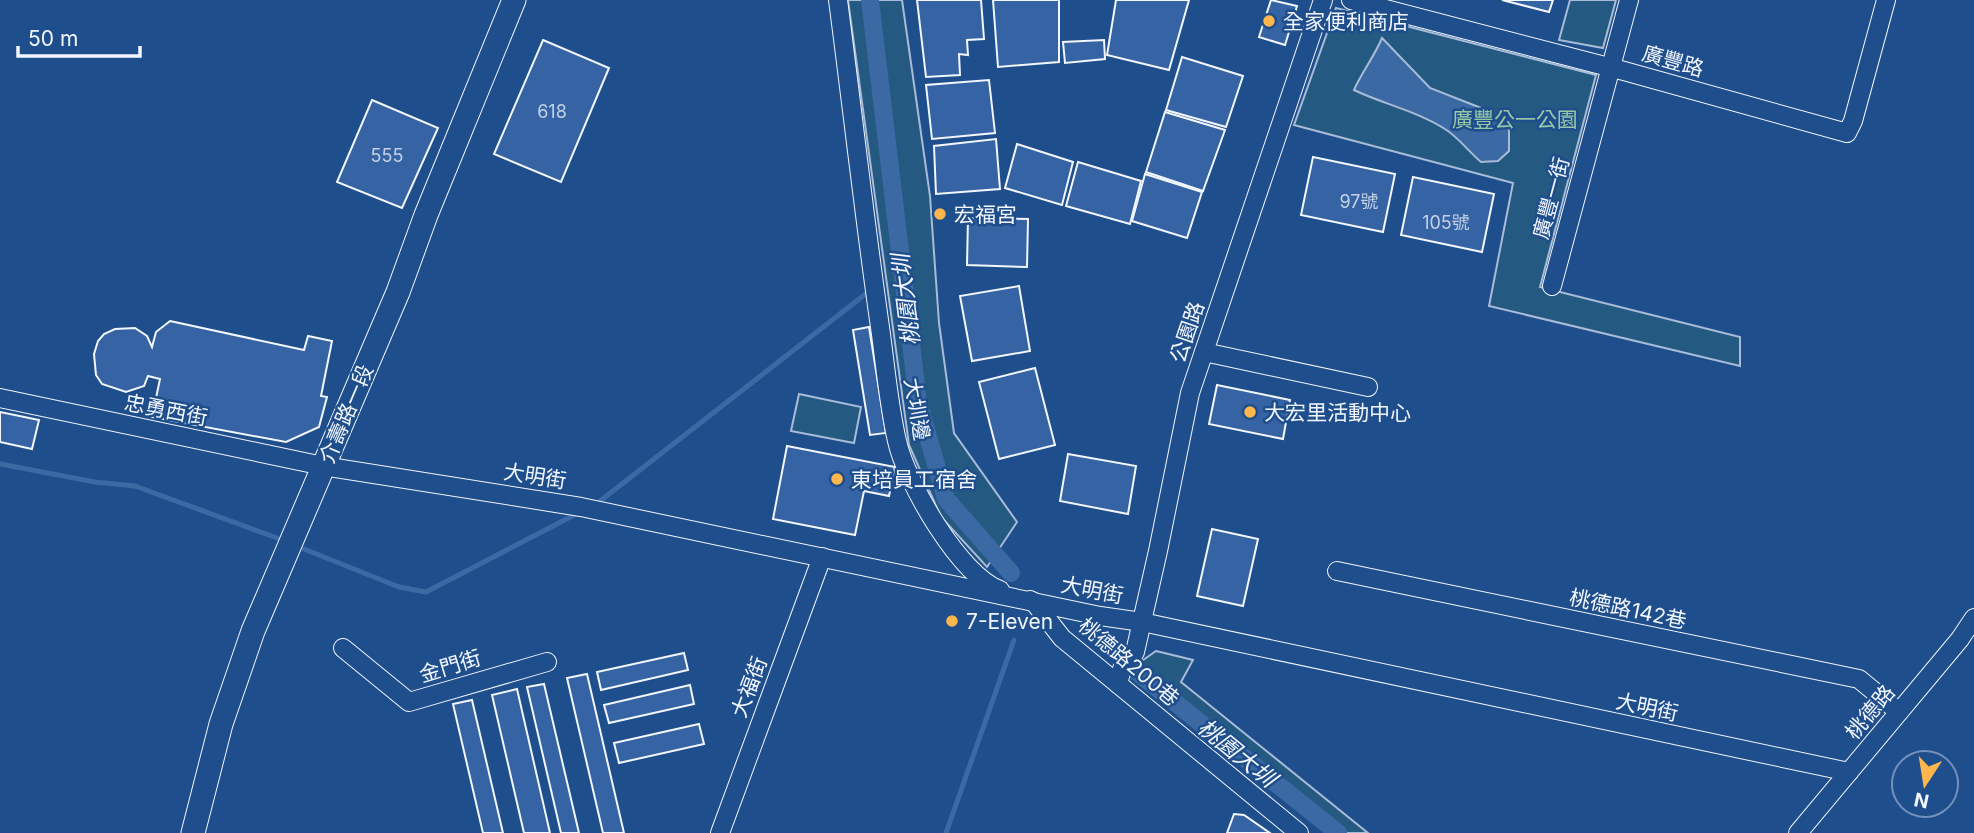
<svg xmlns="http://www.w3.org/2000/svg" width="1974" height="833" font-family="Inter,'Noto Sans TC',sans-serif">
<rect width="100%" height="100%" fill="#1f4e8c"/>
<g fill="#245a82" stroke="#a8bbd7" stroke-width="2">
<polygon points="848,0 902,0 930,196 939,323 954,433 1017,522 987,567 941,517 909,445"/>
<polygon points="1570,0 1616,0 1603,48 1559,40"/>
<polygon points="1336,8 1596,75 1540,287 1740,337 1740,366 1489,306 1513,183 1294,125"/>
<polygon points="799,394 861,407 854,443 791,431"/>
<polygon points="1156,651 1193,660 1181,682 1368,833 1347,833 1136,665"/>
</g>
<path fill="#3b69a3" stroke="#a8bbd7" stroke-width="2" d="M1382,38L1430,88L1481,108L1509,129V151L1498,161L1481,162C1469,152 1458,137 1445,129C1417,111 1383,104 1354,90C1362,72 1374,57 1382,38Z"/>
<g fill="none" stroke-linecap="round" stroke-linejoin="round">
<g stroke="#3b69a3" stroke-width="5">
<polyline points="894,272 902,266"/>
<polyline points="0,464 95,482 135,486 277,538"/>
<polyline points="595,505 872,289"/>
<polyline points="304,549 399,587 426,592 580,512"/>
<polyline points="946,833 1014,640"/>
</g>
<g stroke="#3b69a3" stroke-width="18">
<polyline points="870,0 918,402 946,499 1011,573"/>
<polyline points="1137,672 1338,833"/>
</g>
</g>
<g fill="#3563a3" stroke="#f2f6ff" stroke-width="2">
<polygon points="917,0 981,0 984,39 967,40 968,55 959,54 960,75 926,77"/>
<polygon points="993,0 1059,0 1059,62 998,67"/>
<polygon points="1116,0 1189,0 1169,70 1107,55"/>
<polygon points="1271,0 1297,6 1285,45 1259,37"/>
<polygon points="1502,0 1553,0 1549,12"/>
<polygon points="543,40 609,68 561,182 494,154"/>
<polygon points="1104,40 1105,59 1065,63 1063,42"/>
<polygon points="1182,57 1243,76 1226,127 1166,110"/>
<polygon points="989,80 995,133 932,139 926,85"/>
<polygon points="372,100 438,128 402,208 337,182"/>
<polygon points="1165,112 1225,130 1203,191 1146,172"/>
<polygon points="996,139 1000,189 936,194 934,146"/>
<polygon points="1017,144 1073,162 1062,205 1005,188"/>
<polygon points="1313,157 1395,174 1383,232 1301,215"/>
<polygon points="1078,162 1141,181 1130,224 1066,206"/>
<polygon points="1145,174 1202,192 1187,238 1132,221"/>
<polygon points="1413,177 1494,194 1482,252 1401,235"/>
<polygon points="968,218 1028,219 1027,267 967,265"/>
<polygon points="1019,286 1030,351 972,361 960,296"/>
<polygon points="170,321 304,350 308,336 332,341 321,396 327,397 319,427 286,442 152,417 160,379 148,376 144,386 126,392 102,384 96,375 94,354 98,341 104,334 115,329 135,328 147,336 152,347 156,332"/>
<polygon points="869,327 886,433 870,435 853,330"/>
<polygon points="1035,368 1055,445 999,459 979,382"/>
<polygon points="1217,385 1290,400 1283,439 1209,424"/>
<polygon points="0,412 39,420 32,449 0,442"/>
<polygon points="787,446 895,467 889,496 864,491 855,535 773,519"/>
<polygon points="1068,454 1136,466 1128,514 1060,501"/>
<polygon points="1212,529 1258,539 1243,606 1197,596"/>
<polygon points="684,653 688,670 601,690 597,672"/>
<polygon points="587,674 624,833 603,833 567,678"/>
<polygon points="544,684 579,833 561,833 527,687"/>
<polygon points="690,685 694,704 609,723 604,705"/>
<polygon points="517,689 550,833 524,833 492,695"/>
<polygon points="472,700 503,833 483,833 453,704"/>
<polygon points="699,724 704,744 619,763 614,743"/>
<polygon points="1234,814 1244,815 1270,833 1227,833"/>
</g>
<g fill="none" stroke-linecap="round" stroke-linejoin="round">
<defs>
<g id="minor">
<path d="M838,0C852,107 864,214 879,320C885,360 888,402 897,441C906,482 960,576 1000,590"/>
<polyline points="1351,0 1624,71 1847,133 1853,121 1886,0"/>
<polyline points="1552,286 1629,0"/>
<polyline points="1204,352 1368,387"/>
<polyline points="0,398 323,466 581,507 1100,616 1142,622 1849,772"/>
<polyline points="1337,571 1859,679 1899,712"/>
<polyline points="1030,600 1034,602 1062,638 1299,833"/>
<polyline points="343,648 409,702 547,662"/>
<polyline points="1118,684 1122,669 1135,652 1158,551 1190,393 1323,0"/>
<polyline points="720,833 822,557"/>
<polyline points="1798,833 1960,639 1974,618"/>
</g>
<polyline id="major" points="193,833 221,724 253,631 398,292 426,215 514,0"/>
</defs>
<use href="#minor" stroke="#f2f6ff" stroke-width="20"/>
<use href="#major" stroke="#f2f6ff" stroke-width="25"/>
<use href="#minor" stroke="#1f4e8c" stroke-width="18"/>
<use href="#major" stroke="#1f4e8c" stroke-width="23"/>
</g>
<g fill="#ffb74d" stroke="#1f4e8c" stroke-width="2.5">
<circle cx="1269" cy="21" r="7"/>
<circle cx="940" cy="214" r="7"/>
<circle cx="1250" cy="412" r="7"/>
<circle cx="837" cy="479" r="7"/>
<circle cx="952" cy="621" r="7"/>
</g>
<g text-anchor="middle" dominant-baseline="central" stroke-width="5" stroke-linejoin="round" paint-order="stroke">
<g font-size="18" fill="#c3d1e8">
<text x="552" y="111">618</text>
<text x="387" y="155">555</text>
<text x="1359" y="201">97號</text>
<text x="1446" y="222">105號</text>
</g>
<g font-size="21" fill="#f2f6ff" stroke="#1f4e8c" text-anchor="start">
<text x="1283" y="21">全家便利商店</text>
<text x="954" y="214">宏福宮</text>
<text x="1264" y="412">大宏里活動中心</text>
<text x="851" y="479">東培員工宿舍</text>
<text x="966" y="621">7-Eleven</text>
</g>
<g font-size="21" fill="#f2f6ff" stroke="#1f4e8c">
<text transform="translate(1673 61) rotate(16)">廣豐路</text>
<text transform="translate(1551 198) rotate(-75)">廣豐一街</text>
<text transform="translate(1187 332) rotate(-71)">公園路</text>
<text transform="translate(917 409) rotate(80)">大圳邊</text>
<text transform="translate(166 410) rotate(11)">忠勇西街</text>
<text transform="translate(346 414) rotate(-67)">介壽路一段</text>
<text transform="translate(535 476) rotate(9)">大明街</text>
<text transform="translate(1092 590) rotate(11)">大明街</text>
<text transform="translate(1628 609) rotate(12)">桃德路142巷</text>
<text transform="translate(1129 662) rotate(40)">桃德路200巷</text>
<text transform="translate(450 666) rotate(-17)">金門街</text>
<text transform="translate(749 687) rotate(-69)">大福街</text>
<text transform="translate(1647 707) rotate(12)">大明街</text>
<text transform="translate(1870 712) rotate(-50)">桃德路</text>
</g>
<g font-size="21" fill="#97c8a6" stroke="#1f4e8c">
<text x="1515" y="119">廣豐公一公園</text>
</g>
<g font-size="23" font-style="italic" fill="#f2f6ff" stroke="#1f4e8c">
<text transform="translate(906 300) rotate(-97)">桃園大圳</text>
<text transform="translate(1237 753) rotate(39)">桃園大圳</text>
</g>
</g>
<g transform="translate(1925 784) rotate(192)"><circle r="33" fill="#1f4e8c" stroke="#7391ba" stroke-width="2"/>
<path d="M0-5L12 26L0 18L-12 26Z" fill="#ffb74d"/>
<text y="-10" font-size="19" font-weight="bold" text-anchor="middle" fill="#f2f6ff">N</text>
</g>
<path d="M18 46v10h122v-10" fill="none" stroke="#f2f6ff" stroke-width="3.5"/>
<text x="28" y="46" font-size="21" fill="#f2f6ff" stroke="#1f4e8c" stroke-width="5" paint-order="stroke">50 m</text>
</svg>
